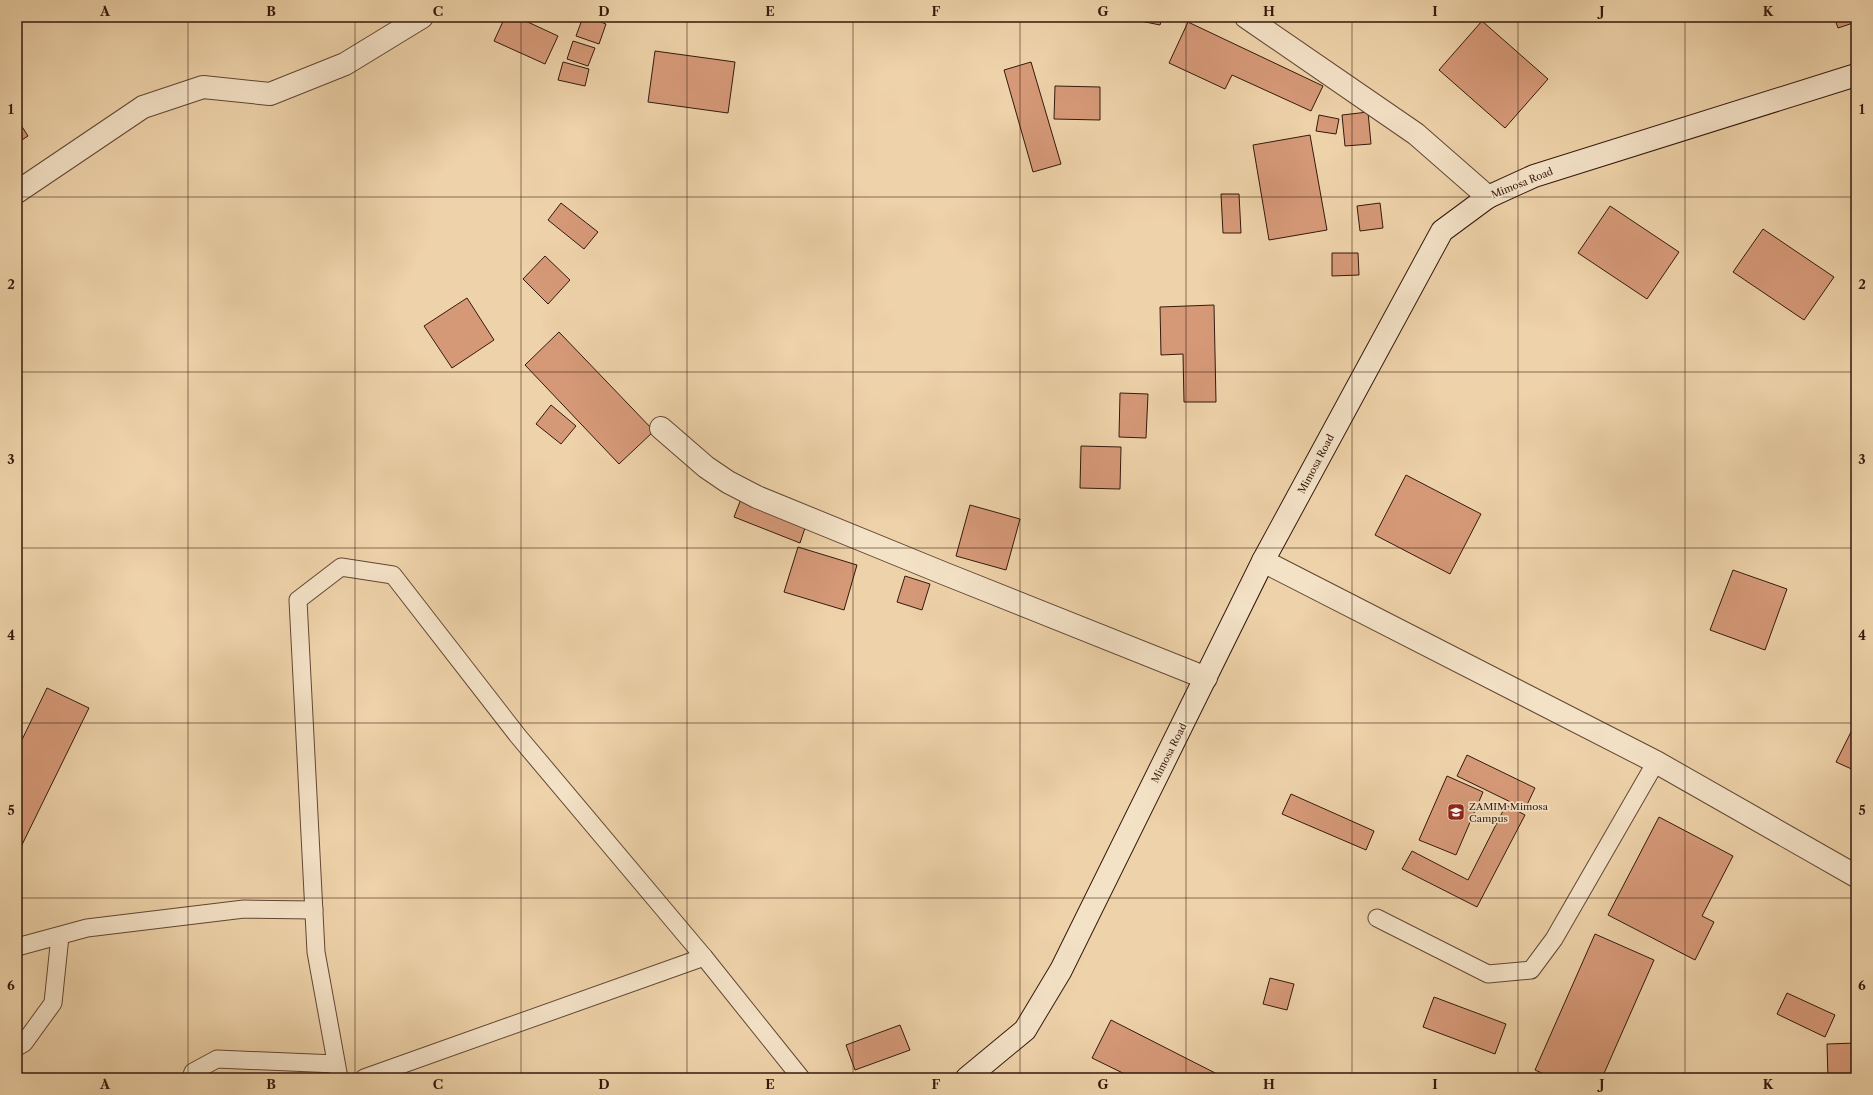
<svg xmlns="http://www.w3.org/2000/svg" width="1873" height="1095" font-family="'Libre Caslon Text',serif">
<rect width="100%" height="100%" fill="#eed2a9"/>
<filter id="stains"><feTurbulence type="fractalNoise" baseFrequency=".005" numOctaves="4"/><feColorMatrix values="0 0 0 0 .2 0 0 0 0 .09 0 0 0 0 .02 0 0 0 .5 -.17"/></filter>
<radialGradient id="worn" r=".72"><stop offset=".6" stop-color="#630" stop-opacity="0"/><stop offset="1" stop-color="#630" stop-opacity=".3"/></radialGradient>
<g fill="#d69978" stroke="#34190d">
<polygon points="505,17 517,17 558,36 545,64 494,41"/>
<polygon points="583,17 588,17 606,24 599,44 576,36"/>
<polygon points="1126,17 1162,17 1160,25 1126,18"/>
<polygon points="1834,17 1856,17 1856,22 1838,28"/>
<polygon points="1482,21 1548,79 1505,128 1439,70"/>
<polygon points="1188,22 1323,86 1311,111 1232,75 1225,89 1169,63"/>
<polygon points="573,41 595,48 588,66 567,59"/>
<polygon points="655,51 735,62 728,113 648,102"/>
<polygon points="563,62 589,69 585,86 558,80"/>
<polygon points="1031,62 1061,164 1033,172 1004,70"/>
<polygon points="1055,86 1100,87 1100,120 1054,119"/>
<polygon points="1368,112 1371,144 1345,146 1342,115"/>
<polygon points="1319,115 1339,119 1336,134 1316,131"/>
<polygon points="17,119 28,136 17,143"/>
<polygon points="1310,135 1327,230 1269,240 1253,145"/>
<polygon points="1221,194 1239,194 1241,233 1223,233"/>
<polygon points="561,203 598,232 584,249 548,220"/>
<polygon points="1380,203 1383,228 1360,231 1357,206"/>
<polygon points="1610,206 1679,252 1647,299 1578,253"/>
<polygon points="1763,229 1834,277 1804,320 1733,272"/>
<polygon points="1332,253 1358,253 1359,275 1332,276"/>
<polygon points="545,256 570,280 548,304 523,279"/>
<polygon points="467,298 494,340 452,368 424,326"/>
<polygon points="1214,305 1216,402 1184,402 1183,354 1161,355 1160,307"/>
<polygon points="559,332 654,431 619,464 525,365"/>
<polygon points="1120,393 1148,394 1146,438 1119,437"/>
<polygon points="551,405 576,426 561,444 536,424"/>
<polygon points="1081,446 1121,447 1120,489 1080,488"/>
<polygon points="1406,475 1481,514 1450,574 1375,535"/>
<polygon points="741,499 806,525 800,543 734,517"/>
<polygon points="970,505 1020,519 1006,570 956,556"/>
<polygon points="798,547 857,565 844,610 784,592"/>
<polygon points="1733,570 1787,589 1765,650 1710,630"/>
<polygon points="905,576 930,584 922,610 897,602"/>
<polygon points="47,688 89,708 17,855 17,750"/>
<polygon points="1853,728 1856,729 1856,771 1836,762"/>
<polygon points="1467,755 1535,788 1525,809 1457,776"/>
<polygon points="1447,776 1483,792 1456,855 1419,840"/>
<polygon points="1291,794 1374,831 1366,850 1282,814"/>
<polygon points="1506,805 1525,815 1477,907 1402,869 1412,851 1468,880"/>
<polygon points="1659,817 1733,856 1702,916 1714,922 1695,960 1608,915"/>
<polygon points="1595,934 1654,960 1602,1078 1553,1078 1535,1070"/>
<polygon points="1270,978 1294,984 1287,1010 1263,1004"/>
<polygon points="1787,993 1835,1015 1825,1037 1777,1014"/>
<polygon points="1434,997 1506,1024 1495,1054 1423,1027"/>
<polygon points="1111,1020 1225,1078 1133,1078 1092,1058"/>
<polygon points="900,1025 910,1050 855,1070 846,1045"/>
<polygon points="1856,1043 1856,1078 1828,1078 1827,1044"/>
</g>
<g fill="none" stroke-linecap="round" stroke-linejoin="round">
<defs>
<g id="lane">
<polyline points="1377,918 1488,974 1531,970 1554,939 1656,762"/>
<polyline points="17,947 87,928 244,909 314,910"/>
<polyline points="17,1047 24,1043 53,1003 60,936"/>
<polyline points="191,1078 193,1072 217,1059 336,1064"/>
<polyline points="339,1078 316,952 298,600 341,567 393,575 518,736 704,957 801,1078"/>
<polyline points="364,1078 704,957"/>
</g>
<g id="street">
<polyline points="1246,17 1416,134 1488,197"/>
<polyline points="17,192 143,107 203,87 270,94 345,64 422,17"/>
<polyline points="661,428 706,467 728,482 757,497 943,573 1206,678"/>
<polyline points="1263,561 1656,762 1856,876"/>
</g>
<polyline id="secondary" points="967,1078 1025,1030 1061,970 1263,561 1442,231 1488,197 1534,176 1856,75"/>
</defs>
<use href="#lane" stroke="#624734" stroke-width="19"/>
<use href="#street" stroke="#624734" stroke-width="24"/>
<use href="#secondary" stroke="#34190d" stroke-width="24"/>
<use href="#lane" stroke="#f4e2c7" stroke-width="17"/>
<use href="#street" stroke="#f4e2c7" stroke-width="22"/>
<use href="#secondary" stroke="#f4e2c7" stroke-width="22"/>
</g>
<path fill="none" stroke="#34190d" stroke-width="1" stroke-opacity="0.55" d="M188,17V1078M355,17V1078M521,17V1078M687,17V1078M853,17V1078M1020,17V1078M1186,17V1078M1352,17V1078M1518,17V1078M1685,17V1078M17,197H1856M17,372H1856M17,548H1856M17,723H1856M17,898H1856"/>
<defs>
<symbol id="university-square" viewBox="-11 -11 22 22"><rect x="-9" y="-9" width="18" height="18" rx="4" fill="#8f2418" stroke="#f4e2c7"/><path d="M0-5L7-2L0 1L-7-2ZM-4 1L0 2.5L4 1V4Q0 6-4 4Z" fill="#fff"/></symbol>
</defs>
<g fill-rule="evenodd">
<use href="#university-square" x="1446" y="802" width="20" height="20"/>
</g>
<g text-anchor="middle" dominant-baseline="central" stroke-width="3.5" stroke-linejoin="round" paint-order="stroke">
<g font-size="10" fill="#34190d" stroke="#f4e2c7">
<text transform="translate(1522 183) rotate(-22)">Mimosa Road</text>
<text transform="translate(1316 464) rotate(-62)">Mimosa Road</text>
<text transform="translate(1169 753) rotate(-63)">Mimosa Road</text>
</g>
<g font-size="10" fill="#34190d" stroke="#f4e2c7" text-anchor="start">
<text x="1469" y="806">ZAMIM Mimosa<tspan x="1469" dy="12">Campus</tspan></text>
</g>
</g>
<rect width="1873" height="1095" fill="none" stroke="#eed2a9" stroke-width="44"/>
<rect x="22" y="22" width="1829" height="1051" fill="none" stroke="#34190d" stroke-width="1.5"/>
<g font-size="13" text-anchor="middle" font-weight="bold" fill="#34190d">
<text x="105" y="16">A</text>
<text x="271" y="16">B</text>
<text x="438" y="16">C</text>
<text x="604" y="16">D</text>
<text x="770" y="16">E</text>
<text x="936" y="16">F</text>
<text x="1103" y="16">G</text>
<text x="1269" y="16">H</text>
<text x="1435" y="16">I</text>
<text x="1602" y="16">J</text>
<text x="1768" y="16">K</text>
<text x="11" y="114">1</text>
<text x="1862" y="114">1</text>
<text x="11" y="289">2</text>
<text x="1862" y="289">2</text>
<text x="11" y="464">3</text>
<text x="1862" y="464">3</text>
<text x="11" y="640">4</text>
<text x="1862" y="640">4</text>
<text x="11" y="815">5</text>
<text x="1862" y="815">5</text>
<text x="11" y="990">6</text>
<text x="1862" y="990">6</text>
<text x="105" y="1089">A</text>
<text x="271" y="1089">B</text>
<text x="438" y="1089">C</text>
<text x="604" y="1089">D</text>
<text x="770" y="1089">E</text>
<text x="936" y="1089">F</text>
<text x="1103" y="1089">G</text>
<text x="1269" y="1089">H</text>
<text x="1435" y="1089">I</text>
<text x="1602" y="1089">J</text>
<text x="1768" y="1089">K</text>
</g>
<rect width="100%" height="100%" filter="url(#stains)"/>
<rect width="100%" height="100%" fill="url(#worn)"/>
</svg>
